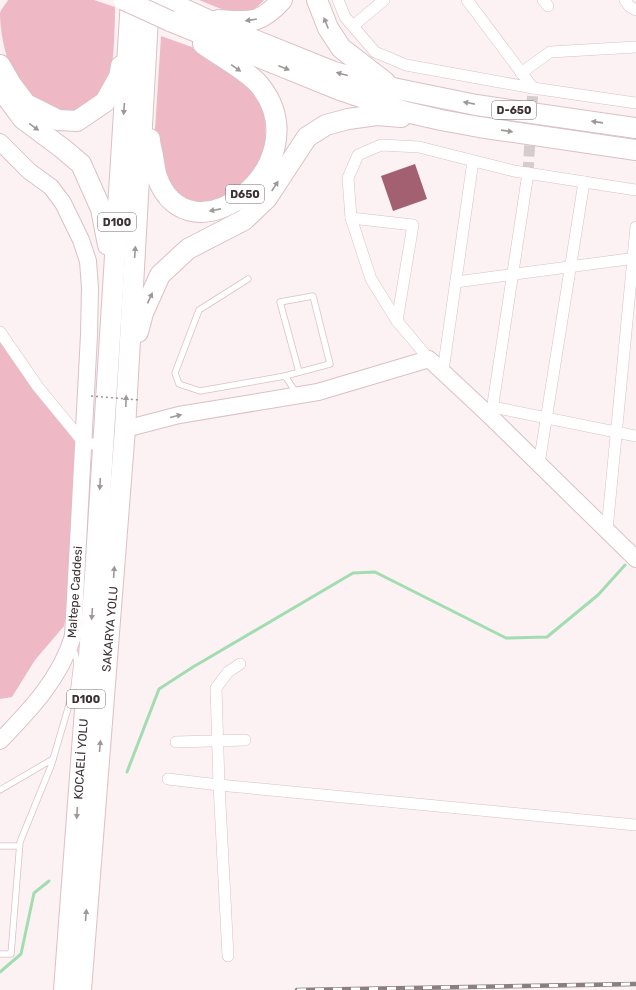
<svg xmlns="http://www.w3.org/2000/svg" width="636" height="990" font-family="Rubik,sans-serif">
<rect width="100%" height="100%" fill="#fcf1f3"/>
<g fill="#eeb9c4">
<path d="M8,0H94L115,7C115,23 114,71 108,83C104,90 90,106 83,109C66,116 36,105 24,92C9,74 0,37 0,13C1,9 6,4 8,0Z"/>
<path d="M199,0H264C245,23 222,9 199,0Z"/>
<polygon points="161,36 200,50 239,75 264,103 266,149 249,178 221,202 195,206 173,193 154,146"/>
<polygon points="0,338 78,446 71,585 64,626 35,660 12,697 0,699"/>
</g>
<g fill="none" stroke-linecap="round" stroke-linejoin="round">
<g stroke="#a2ddb1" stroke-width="3">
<polyline points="127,772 159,689 193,667 353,573 375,572 506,638 547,637 598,595 625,565"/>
<polyline points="0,972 21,954 34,893 49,881"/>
</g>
</g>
<polygon fill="#a26071" points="415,164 427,199 393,211 381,176"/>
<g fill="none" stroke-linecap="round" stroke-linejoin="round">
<polyline stroke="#d6cbcd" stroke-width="11" stroke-dasharray="11 5.5" stroke-linecap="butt" points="528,173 533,88"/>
<defs>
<g id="lane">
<polyline points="248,279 199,310 175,373 179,384 200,391 285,376 297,394"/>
<polyline points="285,376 330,364 313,296 280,302 299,372"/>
<polyline points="0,790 53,759"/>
<polyline points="0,846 19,846"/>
<polyline points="0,954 11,954 20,842 51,766 74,688 77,662 75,653 70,650"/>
</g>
<g id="street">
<polyline points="338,0 345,17 375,52 406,65 533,88"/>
<polyline points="467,0 533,88 636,103"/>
<polyline points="543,0 548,6"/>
<polyline points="625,0 629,6 636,10"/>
<polyline points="353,26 384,0"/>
<polyline points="521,73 550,52 636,47"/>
<polyline points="351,218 413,225 397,321"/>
<polyline points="456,282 636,258"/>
<polyline points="0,332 38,387 84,443 102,445"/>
<polyline points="429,359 397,321 371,279 351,218 348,178 358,155 381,145 419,147 514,171 636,190"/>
<polyline points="443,371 473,161"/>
<polyline points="493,407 636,436"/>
<polyline points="491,417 528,173"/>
<polyline points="539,464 584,182"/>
<polyline points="607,530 636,227"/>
<polyline points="176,742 245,740"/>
<polyline points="168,779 219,785 636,825"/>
<polyline points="228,956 219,785 216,688 228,672 240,664"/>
</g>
<g id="secondary">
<path d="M0,142L29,171L51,187L63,203L81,240L88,261L90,288L89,335L73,636C61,678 29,711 0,741"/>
<polyline points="125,429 179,415 318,392 429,359 491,417 636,559"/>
</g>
<g id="highway">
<polyline points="164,0 232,31 334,72 393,88 476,105 636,128"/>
<polyline points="317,0 328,28 341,48 385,82"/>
<path d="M218,20C250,22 259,25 282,0"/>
<polyline points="170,21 340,90 406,112 441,120 479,127 636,150"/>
<polyline points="0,65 11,84 26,104 58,120 77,121 105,102 119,77 121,66"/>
<polyline points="0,88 23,119 62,148 81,164 101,209 108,245"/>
<path d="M150,139C150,145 152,150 153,156C154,163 155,170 157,177C189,266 321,166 261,87C250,72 219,56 203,44"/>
<polyline points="138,332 143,313 160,275 188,249 244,220 267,198 307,137 326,125 348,119 377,115 401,117"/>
<polyline points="64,990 95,576 131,0"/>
<polyline points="81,990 125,429 149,0"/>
</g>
</defs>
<use href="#lane" stroke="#dbc0c5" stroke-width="7"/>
<use href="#street" stroke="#dbc0c5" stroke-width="12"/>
<use href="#secondary" stroke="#dbc0c5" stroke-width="18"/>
<use href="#highway" stroke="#dbc0c5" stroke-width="22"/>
<use href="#lane" stroke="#fff" stroke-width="5.5"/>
<use href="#street" stroke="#fff" stroke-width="11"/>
<use href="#secondary" stroke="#fff" stroke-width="16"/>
<use href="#highway" stroke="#fff" stroke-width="20"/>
<defs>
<polyline id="rail" points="297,990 636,984"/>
</defs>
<use href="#rail" stroke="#8a7f81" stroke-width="4.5"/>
<use href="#rail" stroke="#fff" stroke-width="3" stroke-dasharray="9" stroke-linecap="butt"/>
<defs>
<polyline id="highway-bridge" points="124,0 170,21"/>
</defs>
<use href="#highway-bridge" stroke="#dbc0c5" stroke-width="22" stroke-linecap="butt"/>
<polyline stroke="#9d9294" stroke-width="1.5" stroke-dasharray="2 3" stroke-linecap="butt" points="91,396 140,400"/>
<use href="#highway-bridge" stroke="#fff" stroke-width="20"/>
</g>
<defs><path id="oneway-solid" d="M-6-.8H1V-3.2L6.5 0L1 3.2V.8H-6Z"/></defs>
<g fill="#9e9899">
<use href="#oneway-solid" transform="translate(251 20) rotate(171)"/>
<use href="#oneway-solid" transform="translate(326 23) rotate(-112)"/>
<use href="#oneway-solid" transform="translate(236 68) rotate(35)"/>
<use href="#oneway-solid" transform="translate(284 68) rotate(21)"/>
<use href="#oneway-solid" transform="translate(342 74) rotate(-165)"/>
<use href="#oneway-solid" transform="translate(469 103) rotate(-169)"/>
<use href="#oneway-solid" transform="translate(124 109) rotate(94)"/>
<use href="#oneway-solid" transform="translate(597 122) rotate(-172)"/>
<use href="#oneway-solid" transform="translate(34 127) rotate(36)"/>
<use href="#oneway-solid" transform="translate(507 131) rotate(8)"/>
<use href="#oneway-solid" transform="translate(275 186) rotate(-57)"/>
<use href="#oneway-solid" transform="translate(215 210) rotate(169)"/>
<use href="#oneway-solid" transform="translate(135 252) rotate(-86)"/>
<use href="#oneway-solid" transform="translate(150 298) rotate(-65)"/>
<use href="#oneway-solid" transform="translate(126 401) rotate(-88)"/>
<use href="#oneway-solid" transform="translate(176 416) rotate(-14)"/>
<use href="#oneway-solid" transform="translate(100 484) rotate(93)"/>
<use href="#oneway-solid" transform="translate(114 572) rotate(-86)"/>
<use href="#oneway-solid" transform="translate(92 614) rotate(94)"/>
<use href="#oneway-solid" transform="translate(100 746) rotate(-85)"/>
<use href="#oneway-solid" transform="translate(77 813) rotate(94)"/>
<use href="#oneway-solid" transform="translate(86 915) rotate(-85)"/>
</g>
<g text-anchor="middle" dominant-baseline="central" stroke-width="4" stroke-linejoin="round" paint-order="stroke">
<g fill="#fff" stroke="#766f70" stroke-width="1">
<rect x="492" y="101" width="44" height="18" rx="3"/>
<rect x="226" y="185" width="38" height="18" rx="3"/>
<rect x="98" y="213" width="38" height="18" rx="3"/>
<rect x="67" y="690" width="38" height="18" rx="3"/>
</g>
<g font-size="11" font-weight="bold" fill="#3c3133">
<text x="514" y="110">D-650</text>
<text x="245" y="194">D650</text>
<text x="117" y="222">D100</text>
<text x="86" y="699">D100</text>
</g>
<g font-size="12" fill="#3c3133" stroke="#fff">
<text transform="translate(75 592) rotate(-86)">Maltepe Caddesi</text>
<text transform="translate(110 629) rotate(-85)">SAKARYA YOLU</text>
<text transform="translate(81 759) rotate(-86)">KOCAELİ YOLU</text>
</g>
</g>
</svg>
